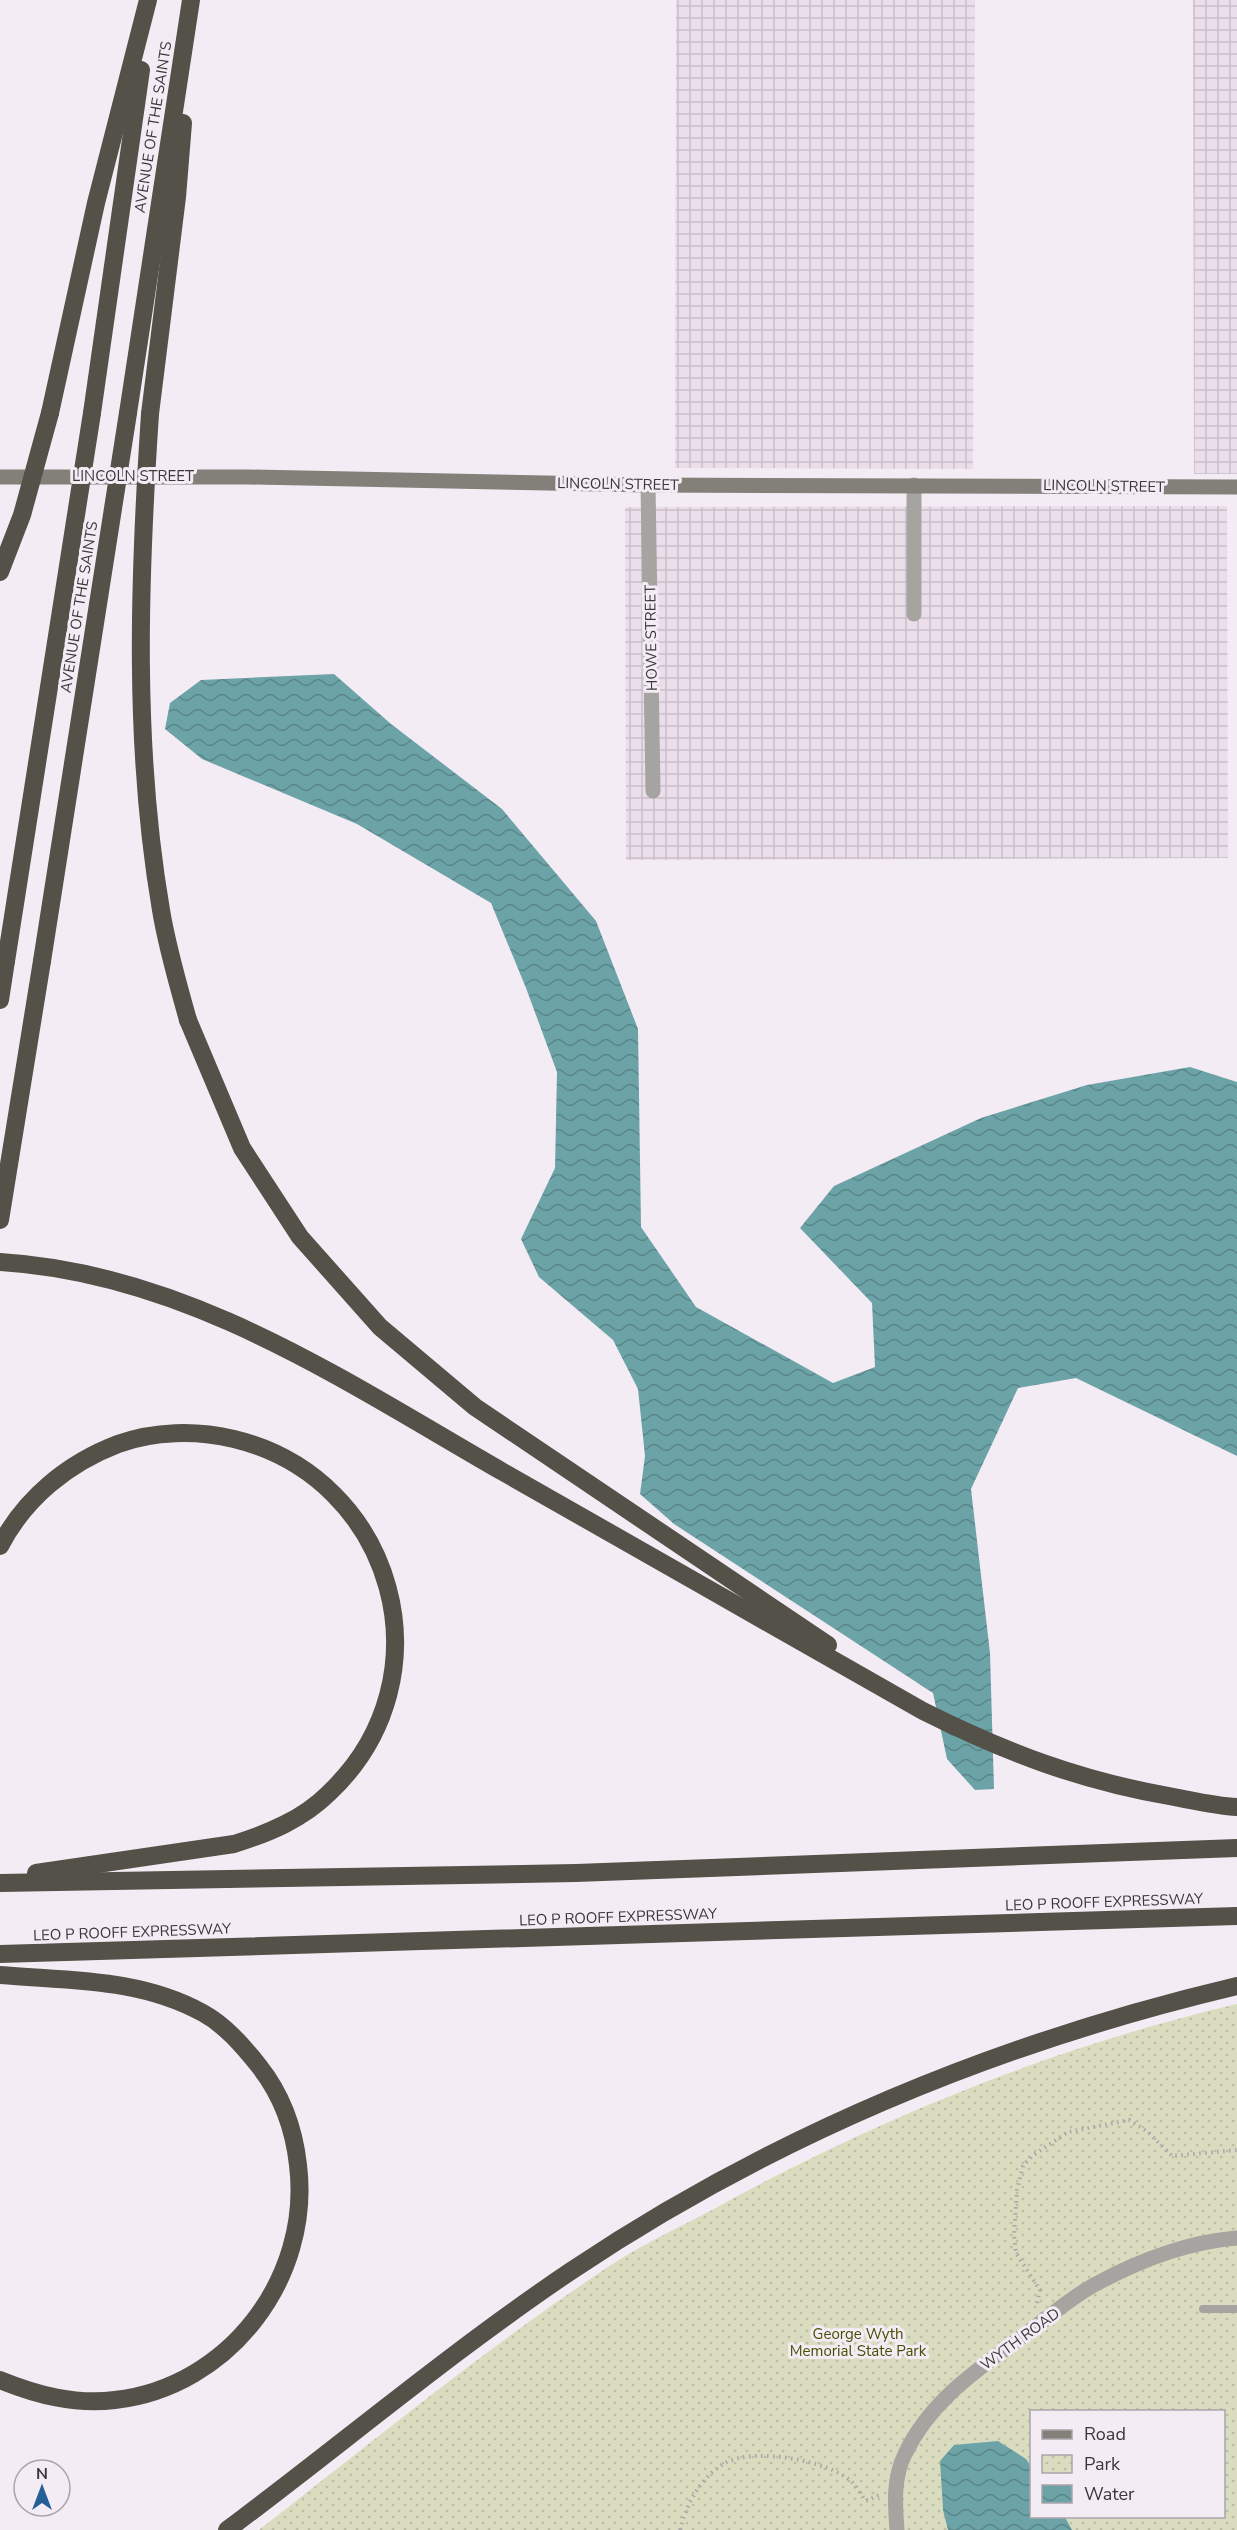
<svg xmlns="http://www.w3.org/2000/svg" width="1237" height="2530" font-family="'Nunito Sans',sans-serif">
<defs>
<pattern id="industrial-grid" width="8" height="8" patternUnits="userSpaceOnUse" patternTransform="scale(1.5)"><rect width="8" height="8" fill="#eadeeb"/><path d="M0 4h8M4 0v8" fill="none" stroke="#c9bfca"/></pattern>
<pattern id="park-dots" width="8" height="8" patternUnits="userSpaceOnUse" patternTransform="scale(1.5)"><rect width="8" height="8" fill="#d9dcbe"/><path d="M2 2h.1M6 6h.1" fill="none" stroke="#bbbda4" stroke-width="1.8" stroke-linecap="round"/></pattern>
<pattern id="water-waves" width="16" height="10" patternUnits="userSpaceOnUse" patternTransform="scale(1.5)"><rect width="16" height="10" fill="#6ca3a7"/><path d="M0 5q4-4 8 0t8 0" fill="none" stroke="#5a8689"/></pattern>
</defs>
<rect width="100%" height="100%" fill="#f4ecf5"/>
<g fill="url(#industrial-grid)">
<polygon points="676,0 975,0 973,469 675,468"/>
<polygon points="1193,0 1237,0 1237,474 1194,474"/>
<polygon points="1227,506 1228,858 626,860 625,507"/>
</g>
<path fill="url(#park-dots)" fill-rule="evenodd" d="M1237,2004V2530H259C373,2441 485,2349 605,2269C639,2246 678,2228 714,2209C878,2118 1054,2047 1237,2004ZM1032,2412H1224V2516H1032Z"/>
<g fill="url(#water-waves)">
<polygon points="334,674 391,724 502,809 596,921 638,1029 641,1227 696,1307 833,1383 875,1367 872,1303 800,1228 834,1186 981,1118 1087,1085 1190,1067 1237,1082 1237,1456 1076,1378 1018,1388 971,1489 990,1653 994,1789 975,1790 947,1759 933,1693 674,1524 640,1494 645,1456 638,1389 613,1340 539,1277 521,1239 555,1168 557,1072 526,988 491,903 357,824 202,759 165,729 170,703 201,680"/>
<polygon points="998,2441 1026,2459 1031,2466 1032,2516 1065,2517 1072,2530 948,2530 943,2510 940,2461 954,2445"/>
</g>
<g fill="none" stroke-linecap="round" stroke-linejoin="round">
<g stroke="#aaa4ab" stroke-width="4" stroke-dasharray="1.5 4.5" stroke-linecap="butt">
<polyline points="1037,2303 1040,2290 1016,2253 1014,2235 1017,2190 1023,2166 1032,2156 1068,2132 1129,2120 1148,2132 1172,2156 1237,2150"/>
<path d="M680,2530C687,2503 700,2478 725,2463C753,2447 828,2460 852,2482C857,2487 861,2495 866,2501L879,2495"/>
</g>
<polyline stroke="#a5a4a0" stroke-width="8" points="1203,2309 1237,2309"/>
<g stroke="#a5a4a0" stroke-width="15">
<polyline points="648,485 653,791"/>
<polyline points="914,614 914,485"/>
<path d="M897,2530C895,2504 893,2478 905,2454C929,2403 973,2373 1016,2341C1042,2323 1067,2300 1094,2285C1138,2261 1188,2242 1237,2238"/>
</g>
<polyline stroke="#828079" stroke-width="15" points="0,477 249,477 648,485 1237,487"/>
<g stroke="#535148" stroke-width="18">
<polyline points="50,413 96,203 148,0"/>
<polyline points="92,413 141,70"/>
<polyline points="128,413 191,0"/>
<polyline points="150,414 177,197 183,123"/>
<polyline points="0,1000 6,961"/>
<polyline points="188,1020 242,1148 300,1237 380,1327 475,1407 828,1645"/>
<polyline points="0,1220 42,961"/>
<path d="M0,1262C187,1273 346,1382 503,1472C643,1552 783,1631 923,1711C1007,1753 1081,1781 1174,1797C1195,1801 1216,1806 1237,1807"/>
<path d="M0,1546C25,1498 68,1463 118,1444C154,1431 196,1430 234,1439C395,1478 451,1678 329,1793C303,1819 269,1833 234,1844L36,1873"/>
<polyline points="0,1883 576,1873 1237,1848"/>
<polyline points="0,1954 1237,1916"/>
<path d="M0,1975C70,1981 140,1978 203,2013C225,2025 243,2046 259,2066C282,2095 294,2128 298,2165C312,2278 229,2387 115,2400C75,2405 37,2395 0,2380"/>
<path d="M227,2530C342,2444 452,2351 571,2271C774,2135 1000,2042 1237,1986"/>
</g>
<g stroke="#535148" stroke-width="18">
<path d="M150,414C139,579 133,746 161,910C167,947 178,984 188,1020"/>
<polyline points="0,572 22,515 50,413"/>
<polyline points="6,961 92,413"/>
<polyline points="42,961 128,413"/>
</g>
</g>
<g text-anchor="middle" dominant-baseline="central" stroke-width="6" stroke-linejoin="round" paint-order="stroke">
<g font-size="15" fill="#3a373a" stroke="#f4ecf5">
<text transform="translate(153 127) rotate(-81)">AVENUE OF THE SAINTS</text>
<text x="133" y="476">LINCOLN STREET</text>
<text transform="translate(618 484) rotate(1)">LINCOLN STREET</text>
<text transform="translate(1104 486) rotate(1)">LINCOLN STREET</text>
<text transform="translate(79 607) rotate(-81)">AVENUE OF THE SAINTS</text>
<text transform="translate(651 638) rotate(-91)">HOWE STREET</text>
<text transform="translate(1104 1902) rotate(-2)">LEO P ROOFF EXPRESSWAY</text>
<text transform="translate(618 1917) rotate(-2)">LEO P ROOFF EXPRESSWAY</text>
<text transform="translate(132 1932) rotate(-2)">LEO P ROOFF EXPRESSWAY</text>
<text transform="translate(1020 2339) rotate(-36)">WYTH ROAD</text>
</g>
<g font-size="15" fill="#4a4d01" stroke="#f4ecf5">
<text x="858" y="2334">George Wyth<tspan x="858" dy="17">Memorial State Park</tspan></text>
</g>
</g>
<rect x="1030" y="2410" width="195" height="108" fill="#f4ecf5" stroke="#aaa4aa" stroke-width="1.5"/>
<rect x="1042" y="2430" width="30" height="9" fill="#828079" stroke="#aaa4aa" stroke-width="1.5"/>
<text x="1084" y="2440" font-size="18" fill="#3a373a">Road</text>
<rect x="1042" y="2455" width="30" height="18" fill="url(#park-dots)" stroke="#aaa4aa" stroke-width="1.5"/>
<text x="1084" y="2470" font-size="18" fill="#3a373a">Park</text>
<rect x="1042" y="2485" width="30" height="18" fill="url(#water-waves)" stroke="#aaa4aa" stroke-width="1.5"/>
<text x="1084" y="2500" font-size="18" fill="#3a373a">Water</text>
<g transform="translate(42 2488)"><circle r="28" fill="#f4ecf5" stroke="#aaa4aa" stroke-width="1.5"/>
<path d="M0-4.5L10 22L0 15L-10 22Z" fill="#265e96"/>
<text y="-9" font-size="16" font-weight="bold" text-anchor="middle" fill="#3a373a">N</text>
</g>
</svg>
